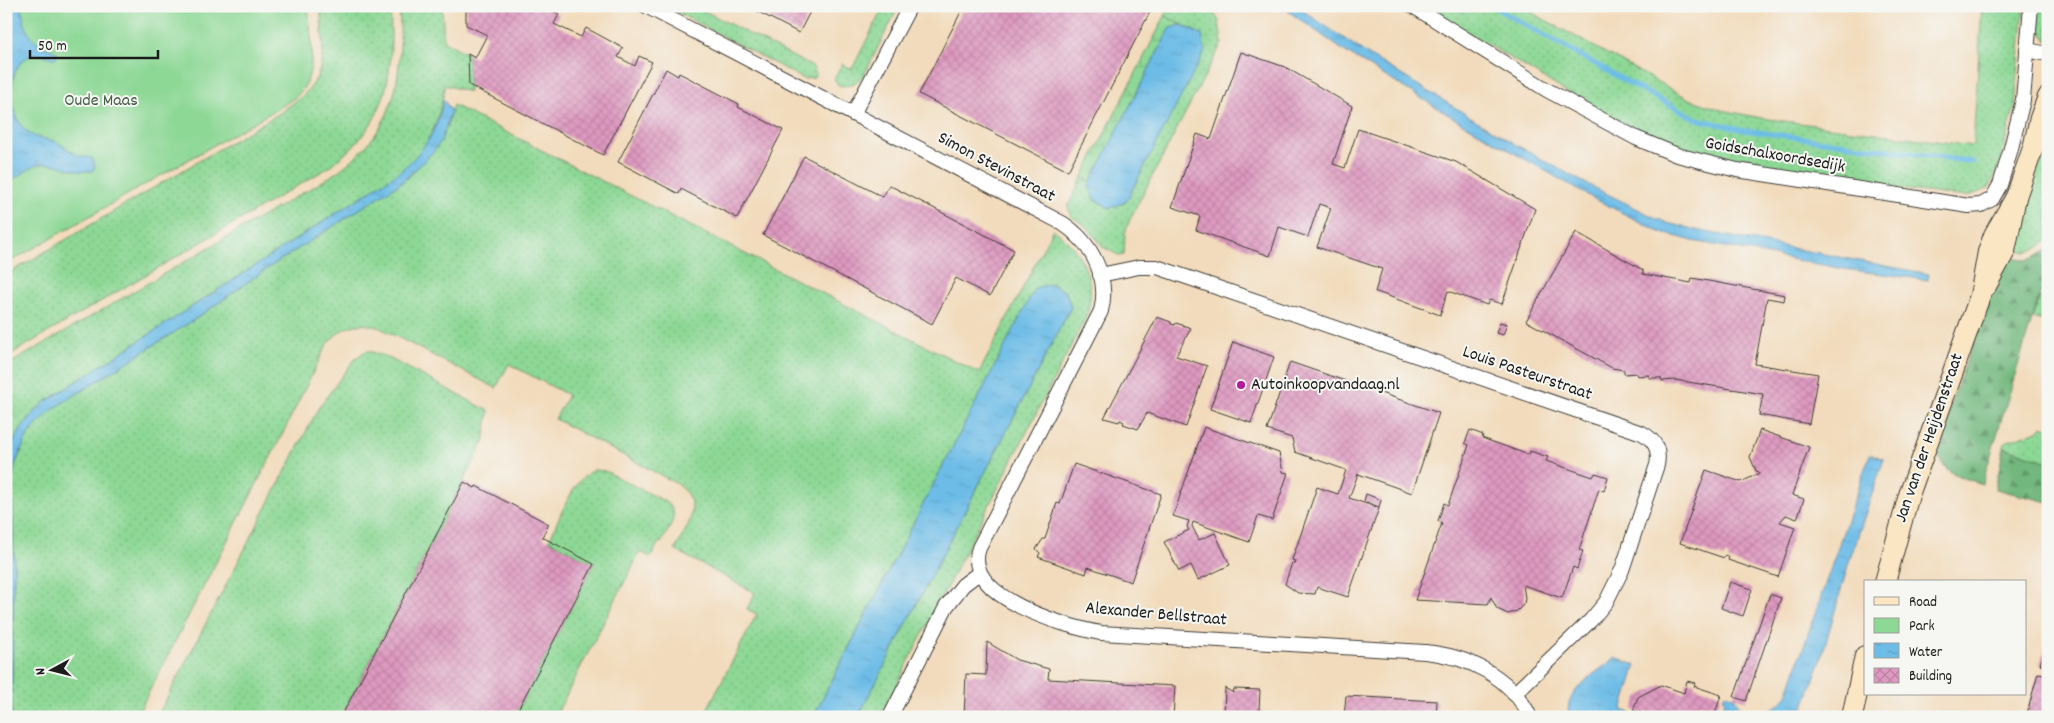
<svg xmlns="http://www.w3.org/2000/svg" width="2054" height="723" font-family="Dekko,sans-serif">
<defs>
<pattern id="grass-dots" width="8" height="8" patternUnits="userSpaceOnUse" patternTransform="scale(1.25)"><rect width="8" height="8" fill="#8dd895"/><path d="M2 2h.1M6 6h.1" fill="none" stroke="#79b980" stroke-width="1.8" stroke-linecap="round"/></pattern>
<pattern id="forest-firs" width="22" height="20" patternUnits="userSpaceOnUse" patternTransform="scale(1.25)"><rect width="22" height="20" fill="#72b87e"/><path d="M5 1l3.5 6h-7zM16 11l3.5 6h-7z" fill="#5d9566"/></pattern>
<pattern id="wetland-marsh" width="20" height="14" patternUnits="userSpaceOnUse" patternTransform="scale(1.25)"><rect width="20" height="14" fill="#8dd895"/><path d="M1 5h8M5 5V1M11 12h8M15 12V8" fill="none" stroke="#79b980"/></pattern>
<pattern id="water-ripples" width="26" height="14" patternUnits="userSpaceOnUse" patternTransform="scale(1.25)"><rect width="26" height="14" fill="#6cbce7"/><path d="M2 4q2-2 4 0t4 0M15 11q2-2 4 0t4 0" fill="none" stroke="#5da1c6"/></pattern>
<pattern id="building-cross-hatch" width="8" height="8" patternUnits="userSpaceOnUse" patternTransform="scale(1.25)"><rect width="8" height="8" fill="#de99c0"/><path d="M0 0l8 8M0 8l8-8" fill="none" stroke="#be83a4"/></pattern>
</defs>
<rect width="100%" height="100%" fill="#f6f6f2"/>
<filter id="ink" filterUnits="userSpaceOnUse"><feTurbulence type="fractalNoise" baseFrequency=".02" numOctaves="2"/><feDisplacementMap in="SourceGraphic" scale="10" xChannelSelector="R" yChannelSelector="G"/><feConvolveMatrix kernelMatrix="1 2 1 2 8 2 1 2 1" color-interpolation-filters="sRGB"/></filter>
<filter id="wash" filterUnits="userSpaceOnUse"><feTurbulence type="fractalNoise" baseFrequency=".0096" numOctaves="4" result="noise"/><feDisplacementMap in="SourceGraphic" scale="20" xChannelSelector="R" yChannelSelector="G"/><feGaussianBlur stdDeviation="1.12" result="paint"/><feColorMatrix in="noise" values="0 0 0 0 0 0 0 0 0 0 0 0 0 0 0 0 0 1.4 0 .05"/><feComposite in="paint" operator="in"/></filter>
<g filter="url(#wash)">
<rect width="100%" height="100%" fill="#f2dbbc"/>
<g fill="url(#grass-dots)" stroke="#547a58">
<path d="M320,6H390C394,78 389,124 326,169L6,357V275L280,113C290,105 303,97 311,87C328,65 322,32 320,6Z"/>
<path d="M399,6H442L444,41L468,54L469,92L445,85C439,124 429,148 398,173L45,402C27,418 13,437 6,460V366L323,181C395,137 404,85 399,6Z"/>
<polygon points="665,6 695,6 813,67 816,74 813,78 804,79"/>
<path d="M884,6H899L865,73C859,82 848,88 838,85L834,78L842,64L852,69Z"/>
<polygon points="1170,6 1209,6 1219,21 1222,43 1130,219 1125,233 1124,255 1120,256 1103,247 1088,228 1071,216 1068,206 1082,178 1091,182 1089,185 1095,200 1110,208 1202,35 1165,16"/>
<polygon points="1424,6 1520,6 1689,99 1722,110 1761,118 1973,146 1982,6 2024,6 2015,105 1998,170 1987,189 1966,197 1878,186 1741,164 1683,150 1659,141 1593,108"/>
<path d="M2037,6H2048V42C2038,30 2036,21 2037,6Z"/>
<path d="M453,105L979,373L1053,229C1082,250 1100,284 1085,319L880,717H858L1071,307L1066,292L1051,284L1035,289L813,717H703L757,614L747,609L755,593L675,550C687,526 704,507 679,485L555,419L568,395L509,364L496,388L378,327C355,320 338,328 325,348L278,443L136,717H11L14,564L12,480L15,465L26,439L33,429L53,409L200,316L262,272L402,182L412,174L447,126Z"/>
<path d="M2048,144V240C2034,251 2031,255 2013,249L2017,221Z"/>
<polygon points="2040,297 2048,299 2048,322 2032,318"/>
<polygon points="369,351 385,356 489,411 484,441 341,717 157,717 319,407 354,360 364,352"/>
<polygon points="2042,426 2048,428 2048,462 2004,447 2005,442 2038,431"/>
<path d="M594,470L605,471L666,502C682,513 668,530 661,543L659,542L651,557L640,552L555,717H514L594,564L549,540C559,520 573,478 594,470Z"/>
</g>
<g fill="url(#forest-firs)" stroke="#476a4d">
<path d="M2048,249V293H2040L1982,484C1958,476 1937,473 1937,442L1993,287L2008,257C2028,262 2031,261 2048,249Z"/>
<polygon points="2004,447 2048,462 2048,502 1995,489"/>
</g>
<polygon fill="url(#wetland-marsh)" stroke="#547a58" points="1165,16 1182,25 1170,28 1091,182 1082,178"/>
<path fill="#8dd895" stroke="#547a58" d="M6,6H308C310,29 317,66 304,87C300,95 291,100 284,105L6,264Z"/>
<g fill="url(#water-ripples)" stroke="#446c82">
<path d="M6,6H22C24,34 32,43 57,52L56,59C48,57 41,53 33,55C4,63 8,114 26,131C34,139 44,138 54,141C62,144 67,149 74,153C79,157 86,157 92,158L95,167L92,171C75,174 59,162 41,164C31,165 21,178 6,181Z"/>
<polygon points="1281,6 1296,6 1370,56 1520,147 1581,181 1656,218 1667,223 1701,231 1929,274 1928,280 1844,269 1693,241 1660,232 1589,196 1462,123 1347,53"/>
<polygon points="1182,25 1202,35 1205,51 1126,202 1110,208 1095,200 1089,185 1170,28"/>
<path d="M443,99L451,111L441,141L433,152L402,182L262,272L200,316L53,409L33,429L26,439L15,465L12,480L14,564L11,717H6V460C13,437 28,418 45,402L398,173C421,154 439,130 443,99Z"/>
<polygon points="1051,284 1066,292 1071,307 858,717 813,717 1035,288"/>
<path d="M1870,454L1884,459L1849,562L1819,666L1800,717H1719L1725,701L1723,699L1725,693L1734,697C1745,723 1773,715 1787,695Z"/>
<path d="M1615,658L1636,665L1622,710L1631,713L1630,717H1569C1562,691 1598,672 1615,658Z"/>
</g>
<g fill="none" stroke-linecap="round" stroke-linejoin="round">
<polyline stroke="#6cbce7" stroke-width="5" points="1492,6 1636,87 1697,119 1744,130 1973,162"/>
</g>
<g id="blocks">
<g fill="url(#building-cross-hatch)">
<polygon points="466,6 543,6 559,14 554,24 581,37 586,28 623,48 618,57 635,66 639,56 652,62 603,155 469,85 468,54 475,58 487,35 466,25"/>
<polygon points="747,6 813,6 799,33"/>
<polygon points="964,6 1153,6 1068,171 919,94"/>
<polygon points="1241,52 1285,67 1352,106 1333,164 1345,168 1358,129 1456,162 1535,209 1502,304 1489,300 1487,305 1448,291 1440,315 1377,292 1375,292 1382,269 1317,247 1331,208 1319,204 1308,237 1279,227 1270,256 1196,230 1200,216 1172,207 1197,134 1211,139"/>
<polygon points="666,69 678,76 679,73 739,104 738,107 783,130 737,218 681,189 679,194 618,162"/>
<polygon points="804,156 883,197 889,185 1014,250 990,296 956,278 932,324 763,235"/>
<polygon points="1576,232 1643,270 1643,274 1691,283 1692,278 1785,295 1784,301 1767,298 1755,364 1818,374 1809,424 1759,415 1763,394 1675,380 1662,381 1661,378 1649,378 1649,375 1637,376 1636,373 1624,374 1624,370 1612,368 1526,321"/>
<polygon points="1157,317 1171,322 1171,324 1175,325 1176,323 1191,328 1176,356 1207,366 1186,427 1147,413 1138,429 1123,424 1124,422 1120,420 1119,422 1104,418"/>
<polygon points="1500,322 1507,324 1503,335 1496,333"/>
<polygon points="1233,342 1274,357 1251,423 1210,409"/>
<polygon points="1290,362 1439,413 1412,493 1358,474 1349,498 1379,508 1348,597 1317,587 1315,594 1298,593 1285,584 1292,563 1294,564 1295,561 1292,560 1317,487 1338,494 1346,470 1295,452 1292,438 1267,430"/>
<polygon points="1204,427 1279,453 1283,472 1288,473 1272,520 1258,516 1249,542 1193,522 1192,526 1199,540 1215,533 1230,565 1198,580 1191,565 1179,571 1164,542 1189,530 1187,527 1189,521 1173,516"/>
<polygon points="1470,430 1483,435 1482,438 1529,455 1530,451 1548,457 1546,461 1593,477 1595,473 1608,477 1604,491 1599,489 1579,550 1583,551 1577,569 1573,567 1562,598 1523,585 1525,598 1524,604 1517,611 1508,614 1497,609 1491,597 1488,604 1415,600 1442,523 1438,521 1444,503 1448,505 1469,445 1465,443"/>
<polygon points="1760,430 1809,447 1792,495 1804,499 1797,519 1786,515 1780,522 1795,527 1778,577 1728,560 1729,557 1725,555 1724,558 1680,543 1706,470 1741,482 1758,474 1759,472 1756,471 1750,457"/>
<polygon points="1074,464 1161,494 1131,582 1088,567 1086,574 1038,557 1040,553 1036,549 1043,539 1045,539 1057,503 1060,504"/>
<polygon points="464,482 475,488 476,486 549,524 542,537 594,564 514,717 341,717"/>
<polygon points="1366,494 1381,500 1379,507 1364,501"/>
<polygon points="1730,582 1752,589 1743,616 1721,608"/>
<polygon points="1770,594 1781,598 1746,701 1734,697"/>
<polygon points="2048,637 2048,717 2026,717 2038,673 2044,674 2046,666 2040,665"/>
<polygon points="987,642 1017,660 1049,669 1048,679 1175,686 1173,717 964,717 966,674 986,675"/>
<polygon points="1687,681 1695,683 1694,686 1721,695 1714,717 1640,717 1642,713 1633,710 1638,697 1661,685 1684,693"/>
<polygon points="1225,688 1233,693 1234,689 1260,690 1259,710 1270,717 1224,717"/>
<polygon points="1346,696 1437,701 1436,717 1344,717"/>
</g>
</g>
</g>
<g filter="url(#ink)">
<use href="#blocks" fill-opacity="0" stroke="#3c3934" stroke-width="1"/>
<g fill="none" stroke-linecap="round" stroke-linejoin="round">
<defs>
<g id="street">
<path d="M646,6L1062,223C1090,241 1110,276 1101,311L979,548C961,597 1067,627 1101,633L1425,652C1467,656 1511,676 1530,717"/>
<polyline points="1413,6 1547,90 1636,138 1677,155 1737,170 1969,206 1981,205 1992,199 2000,185 2010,152 2023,100 2031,6"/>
<polyline points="2027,50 2048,54"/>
<polyline points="853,114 910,6"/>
<path d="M1100,275L1139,267H1157L1642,433C1655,440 1660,450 1657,465L1622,570L1606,602L1591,620L1514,694"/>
<polyline points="890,717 946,607 963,585 979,573"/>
</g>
<g id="secondary">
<polyline points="1986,286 2005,251 2016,197 2033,148 2040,118 2048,97"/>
<polyline points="1885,582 1909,495 1980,296 1988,252 1994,235 2016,197"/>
<polyline points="1852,717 1865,656"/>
</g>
</defs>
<use href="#street" stroke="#3c3934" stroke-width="16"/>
<use href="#secondary" stroke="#3c3934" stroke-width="22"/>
<use href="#street" stroke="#fff" stroke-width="14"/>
<use href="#secondary" stroke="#fbe6c4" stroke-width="20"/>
</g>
</g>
<circle fill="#b5179e" stroke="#f6f6f2" stroke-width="2" cx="1241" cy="385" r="5"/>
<g text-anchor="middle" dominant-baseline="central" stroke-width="4" stroke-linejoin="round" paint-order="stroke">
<g font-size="18" fill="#445e46" stroke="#f6f6f2">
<text x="101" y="101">Oude Maas</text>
</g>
<g font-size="18" fill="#1c1c1c" stroke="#f6f6f2">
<text transform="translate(1775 156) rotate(10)">Goidschalxoordsedijk</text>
<text transform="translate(996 168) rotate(28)">Simon Stevinstraat</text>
<text transform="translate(1527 374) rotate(19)">Louis Pasteurstraat</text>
<text transform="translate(1930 438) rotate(-71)">Jan van der Heijdenstraat</text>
<text transform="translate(1156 615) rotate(5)">Alexander Bellstraat</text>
</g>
<g font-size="18" fill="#1c1c1c" stroke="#f6f6f2" text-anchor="start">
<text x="1251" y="385">Autoinkoopvandaag.nl</text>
</g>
</g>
<rect width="2054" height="723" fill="none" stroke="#f6f6f2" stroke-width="25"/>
<rect x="1864" y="580" width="162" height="115" fill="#f6f6f2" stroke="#9f9f9c"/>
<rect x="1874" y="597" width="25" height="8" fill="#fbe6c4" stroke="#9f9f9c"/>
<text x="1909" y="606" font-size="15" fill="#1c1c1c">Road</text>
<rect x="1874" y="618" width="25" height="15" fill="#8dd895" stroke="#9f9f9c"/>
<text x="1909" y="630" font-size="15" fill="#1c1c1c">Park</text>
<rect x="1874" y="643" width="25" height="15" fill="url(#water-ripples)" stroke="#9f9f9c"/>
<text x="1909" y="656" font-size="15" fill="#1c1c1c">Water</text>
<rect x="1874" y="668" width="25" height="15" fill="url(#building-cross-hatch)" stroke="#9f9f9c"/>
<text x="1909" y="680" font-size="15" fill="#1c1c1c">Building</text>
<g transform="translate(52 670) rotate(263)" stroke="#f6f6f2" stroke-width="4" paint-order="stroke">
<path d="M0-4L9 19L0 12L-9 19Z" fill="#1c1c1c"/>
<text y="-8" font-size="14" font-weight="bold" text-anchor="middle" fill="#1c1c1c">N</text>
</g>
<path d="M30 50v8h128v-8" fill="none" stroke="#1c1c1c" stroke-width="2.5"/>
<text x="38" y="50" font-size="15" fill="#1c1c1c" stroke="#f6f6f2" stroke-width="4" paint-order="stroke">50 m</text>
</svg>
